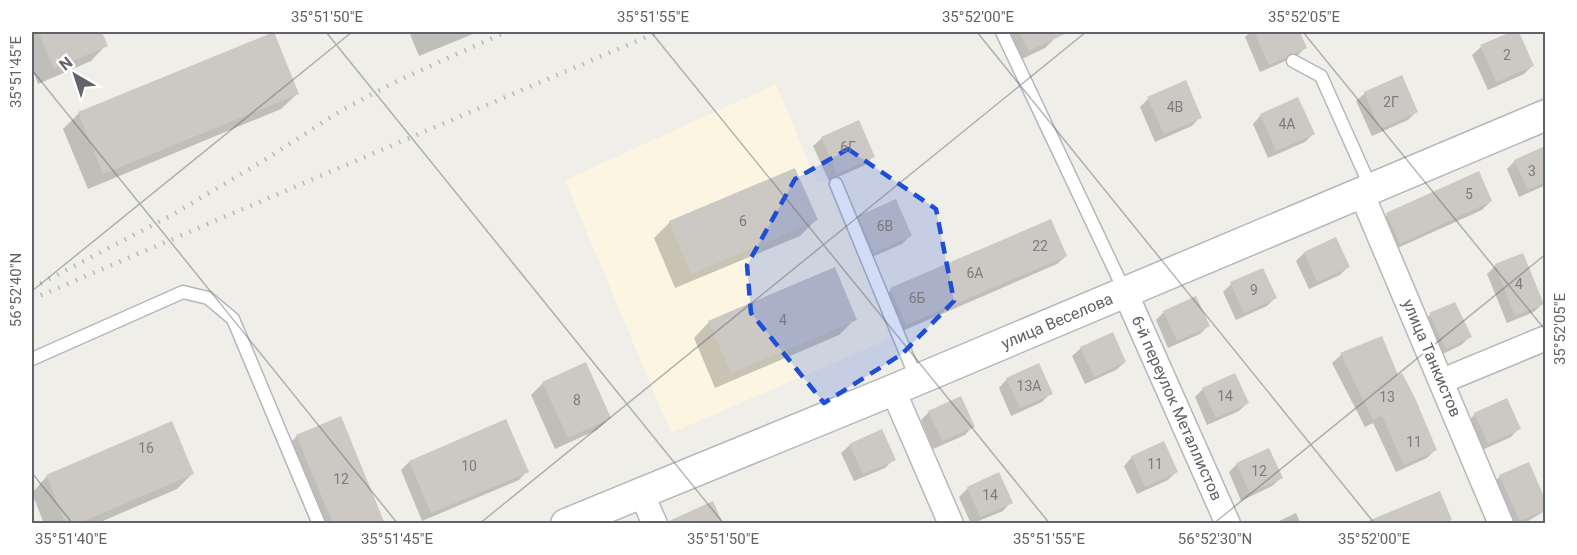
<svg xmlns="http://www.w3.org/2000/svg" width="1577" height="555" font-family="Roboto,sans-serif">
<rect width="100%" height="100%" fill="#f0eee8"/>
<polygon fill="#fbf5e2" points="776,84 817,183 826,180 891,338 671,433 565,180"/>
<g fill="#0003">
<polygon points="32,32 100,32 106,45 91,61 38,84 32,68"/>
<polygon points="409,32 478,32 419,56"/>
<polygon points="1002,32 1055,32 1057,36 1045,48 1016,62"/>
<polygon points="1251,32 1298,32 1305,48 1297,56 1260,72 1245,37"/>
<polygon points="1518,32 1533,65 1524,74 1488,90 1472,55 1481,47"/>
<polygon points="1365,93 1416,112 1408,120 1372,136 1356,101"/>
<polygon points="297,94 281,109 88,189 63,129 79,113"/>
<polygon points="1148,99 1200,117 1192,126 1155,142 1140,107"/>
<polygon points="1261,115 1313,134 1305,142 1268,158 1253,124"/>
<polygon points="822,138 874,156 865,165 829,181 813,146"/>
<polygon points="1546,147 1546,185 1519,197 1507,169 1515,161"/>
<polygon points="1491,201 1482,210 1391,251 1379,223 1387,215"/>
<polygon points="859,217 910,236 902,244 865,260 851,226"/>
<polygon points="816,220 800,236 675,288 654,238 670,222"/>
<polygon points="1304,253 1348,267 1340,275 1309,289 1296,261"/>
<polygon points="1066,256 1057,264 898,333 882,298 891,290"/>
<polygon points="1496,265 1542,304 1534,312 1507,323 1487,274"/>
<polygon points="1231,284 1275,298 1267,306 1236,320 1223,292"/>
<polygon points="1164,312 1208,326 1200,334 1168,348 1156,320"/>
<polygon points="1430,315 1470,337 1461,345 1437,357 1422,323"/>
<polygon points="855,319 839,335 715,388 694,338 709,322"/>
<polygon points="1381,338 1397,378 1435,450 1427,458 1396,472 1373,423 1365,427 1332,363 1341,355"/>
<polygon points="1081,348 1125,362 1116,370 1085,384 1072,356"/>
<polygon points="1007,379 1051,393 1042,402 1011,416 999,388"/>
<polygon points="543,383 610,418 597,430 555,449 531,395"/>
<polygon points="1203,389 1247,403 1239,411 1207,425 1195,397"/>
<polygon points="929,412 973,426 965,435 933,449 921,420"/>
<polygon points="1475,414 1519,428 1511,437 1480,451 1467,423"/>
<polygon points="506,421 527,471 519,480 422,521 401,470 409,462"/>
<polygon points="297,436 384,524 311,524 281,452"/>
<polygon points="850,445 894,459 885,468 854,481 841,453"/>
<polygon points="1132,457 1176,472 1168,480 1137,494 1124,466"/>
<polygon points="1237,464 1281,478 1272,486 1241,501 1229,472"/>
<polygon points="1528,464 1546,503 1546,510 1523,524 1510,524 1492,485 1500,476"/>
<polygon points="192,474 177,489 96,524 44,524 32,493 47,476"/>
<polygon points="968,488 1011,502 1003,511 971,524 959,497"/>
<polygon points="1296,513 1301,524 1273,524"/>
</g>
<g fill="#ccc9c5">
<polygon points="38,32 102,32 108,46 54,69"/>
<polygon points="274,32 299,94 103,174 78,112"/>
<polygon points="1019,32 1069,32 1029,51"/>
<polygon points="1254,32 1300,32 1307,48 1269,65"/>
<polygon points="1511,32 1519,32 1534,66 1496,82 1480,45"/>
<polygon points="1402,75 1418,112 1380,129 1364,92"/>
<polygon points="1186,80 1202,118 1164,134 1147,97"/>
<polygon points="1298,97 1315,134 1276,151 1260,114"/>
<polygon points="859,120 875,157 837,174 821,137"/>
<polygon points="1545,146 1545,182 1528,190 1514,160"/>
<polygon points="795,168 818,220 691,274 669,221"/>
<polygon points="1479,171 1492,201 1400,244 1386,213"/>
<polygon points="896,199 912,236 874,253 858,216"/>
<polygon points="1051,219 1067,256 906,325 890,288"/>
<polygon points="1336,237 1350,267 1317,282 1304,252"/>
<polygon points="1523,253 1544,304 1515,316 1495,264"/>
<polygon points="835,267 857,320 731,373 708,321"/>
<polygon points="1263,268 1277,298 1244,313 1230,282"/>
<polygon points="1196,296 1210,326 1177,341 1163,311"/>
<polygon points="1455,302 1472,337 1446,349 1429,313"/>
<polygon points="1113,332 1126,362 1094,377 1080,347"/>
<polygon points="1382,336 1398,375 1402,373 1415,398 1437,450 1404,465 1382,416 1373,420 1340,353"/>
<polygon points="586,362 611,418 568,438 542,382"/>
<polygon points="1039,363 1053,394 1020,408 1006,378"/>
<polygon points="1235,373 1249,403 1216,418 1202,388"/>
<polygon points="961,396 975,427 942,441 928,411"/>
<polygon points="1507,398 1521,429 1488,444 1474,413"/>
<polygon points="341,416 385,524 333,524 296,435"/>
<polygon points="506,419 529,472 431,513 409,461"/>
<polygon points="172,421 194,474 77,524 66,524 46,475"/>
<polygon points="882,429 896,460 863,474 849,444"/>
<polygon points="1164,441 1178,472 1145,487 1131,456"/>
<polygon points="1269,448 1283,478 1250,493 1236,463"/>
<polygon points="1529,462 1545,499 1545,510 1520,521 1499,475"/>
<polygon points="999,472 1013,503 980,517 967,487"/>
<polygon points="1440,491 1452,520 1442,524 1361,524"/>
<polygon points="713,501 723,524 669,524 669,521"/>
</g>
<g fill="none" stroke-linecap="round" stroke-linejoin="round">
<defs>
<g id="service">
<polyline points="1002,32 1125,292"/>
<polyline points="1293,61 1321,76 1371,188"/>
<polyline points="836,184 917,380"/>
<polyline points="32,359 183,292 208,298 233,319 319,524"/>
</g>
<g id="minor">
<polyline points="1361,192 1501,524"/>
<polyline points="1125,292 1228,524"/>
<polyline points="1442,381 1546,338"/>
<polyline points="893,390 951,524"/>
<polyline points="641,493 655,524"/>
</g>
<polyline id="tertiary" points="566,524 893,390 1546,115"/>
</defs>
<use href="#service" stroke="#b5b8bb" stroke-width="15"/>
<use href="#minor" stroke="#b5b8bb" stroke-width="27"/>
<use href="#tertiary" stroke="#b5b8bb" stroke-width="33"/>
<use href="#service" stroke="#fff" stroke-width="12"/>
<use href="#minor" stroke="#fff" stroke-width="24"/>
<use href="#tertiary" stroke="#fff" stroke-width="30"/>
<g stroke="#b6b7b7" stroke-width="4.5" stroke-dasharray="1.5 8" stroke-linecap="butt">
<polyline points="32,288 172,215 263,161 342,110 397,81 506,32"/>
<polyline points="32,299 658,32"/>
</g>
</g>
<path fill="#1d4ed8" fill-opacity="0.2" stroke="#1d4ed8" stroke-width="4.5" stroke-dasharray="12 8" stroke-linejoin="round" d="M848,149L936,209L954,301L902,354L824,403L751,313L747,265L795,179Z"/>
<path fill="none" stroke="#606367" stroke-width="1.5" stroke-opacity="0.45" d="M326,32L724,524M651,32L1050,524M977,32L1375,524M1303,32L1546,331M32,70L398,524M32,291L352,32M32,473L73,524M479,524L1086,32M1213,524L1546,254"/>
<g text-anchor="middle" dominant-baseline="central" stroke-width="4.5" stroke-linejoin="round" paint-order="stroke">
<g font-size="14" fill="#7b7c7e">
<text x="1507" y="55">2</text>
<text x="1391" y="102">2Г</text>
<text x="1175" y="107">4В</text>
<text x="1287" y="124">4А</text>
<text x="848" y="147">6Г</text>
<text x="1532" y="171">3</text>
<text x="1469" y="194">5</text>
<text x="743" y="221">6</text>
<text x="885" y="226">6В</text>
<text x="1040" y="246">22</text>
<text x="975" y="273">6А</text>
<text x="1519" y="284">4</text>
<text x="1254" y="290">9</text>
<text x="917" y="298">6Б</text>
<text x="783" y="320">4</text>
<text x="1029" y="386">13А</text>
<text x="1225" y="396">14</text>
<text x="1387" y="397">13</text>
<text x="577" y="400">8</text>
<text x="1414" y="442">11</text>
<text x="146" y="448">16</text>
<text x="1155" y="464">11</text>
<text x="469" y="466">10</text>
<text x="1259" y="471">12</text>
<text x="341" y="479">12</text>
<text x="990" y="495">14</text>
</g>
<g font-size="16" fill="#606367" stroke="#fff">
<text transform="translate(1057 321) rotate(-23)">улица Веселова</text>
<text transform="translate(1432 358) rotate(67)">улица Танкистов</text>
<text transform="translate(1177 408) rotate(66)">6-й переулок Металлистов</text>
</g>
</g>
<rect width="1577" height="555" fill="none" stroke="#ffffff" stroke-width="66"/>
<g transform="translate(75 75) rotate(321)" stroke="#ffffff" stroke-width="4.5" paint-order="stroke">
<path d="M0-4.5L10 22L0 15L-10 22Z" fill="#606367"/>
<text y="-9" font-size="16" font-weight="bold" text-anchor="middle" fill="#606367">N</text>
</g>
<rect x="33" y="33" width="1511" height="489" fill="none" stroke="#606367" stroke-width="2"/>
<g font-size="15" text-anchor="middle" fill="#606367">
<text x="327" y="22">35°51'50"E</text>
<text x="653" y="22">35°51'55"E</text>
<text x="978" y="22">35°52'00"E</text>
<text x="1304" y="22">35°52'05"E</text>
<text transform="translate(16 72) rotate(-90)" y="5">35°51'45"E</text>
<text transform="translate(16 290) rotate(-90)" y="5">56°52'40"N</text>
<text transform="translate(1560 329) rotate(-90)" y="5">35°52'05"E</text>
<text x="71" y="544">35°51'40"E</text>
<text x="397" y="544">35°51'45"E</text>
<text x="723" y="544">35°51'50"E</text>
<text x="1049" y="544">35°51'55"E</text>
<text x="1215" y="544">56°52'30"N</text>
<text x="1374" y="544">35°52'00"E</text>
</g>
</svg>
